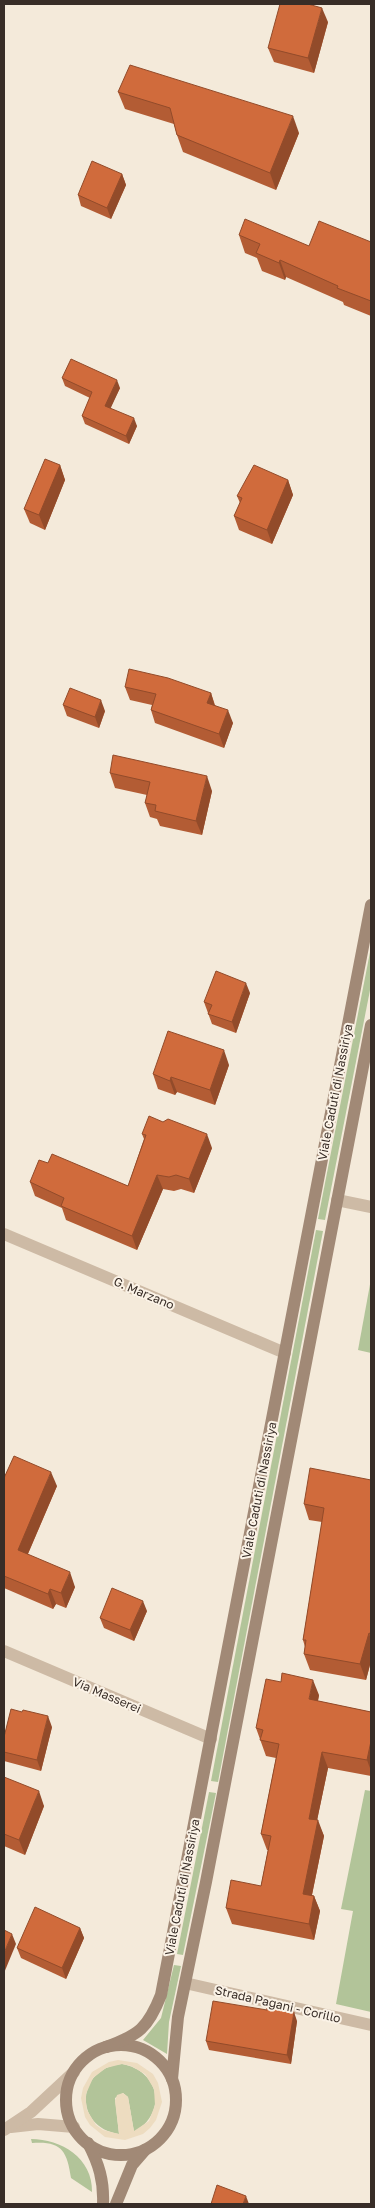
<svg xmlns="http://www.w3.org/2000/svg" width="375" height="2208" font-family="'Golos Text',sans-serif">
<rect width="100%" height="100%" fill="#f4eada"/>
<g fill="#b2c499">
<polygon points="371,947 371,985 325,1220 318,1219"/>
<polygon points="316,1230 323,1231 218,1782 211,1781"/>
<polygon points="371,1279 371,1353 358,1350"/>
<polygon points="365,1790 371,1791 371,2012 336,2004 353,1911 341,1909"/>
<polygon points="209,1792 216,1793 183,1955 177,1954"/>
<polygon points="174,1965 181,1966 169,2022 167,2054 143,2040 161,2018"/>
<path d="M122,2064C160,2071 168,2113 134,2132L128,2097L123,2093L115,2098L119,2134C73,2127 76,2068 122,2064Z"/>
<path d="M31,2139C61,2139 93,2158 92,2192L71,2178C67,2150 61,2141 32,2143Z"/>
</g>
<path fill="#eddcc0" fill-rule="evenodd" d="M118,2060L137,2063L153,2074L158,2083L162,2102L156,2120L150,2128L143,2134L125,2140L105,2137L90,2125L85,2117L81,2098L83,2088L92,2072L109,2062ZM122,2064L131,2066L145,2074L154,2089L155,2105L149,2121L134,2131L128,2097L123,2093L117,2095L115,2101L119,2134L103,2130L96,2125L87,2110L86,2102V2094L93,2078L106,2068Z"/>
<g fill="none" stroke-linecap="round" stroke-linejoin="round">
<g stroke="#cdbaa5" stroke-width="12">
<polyline points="337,1200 371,1207"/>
<polyline points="4,1234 285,1353"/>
<polyline points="4,1651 211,1739"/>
<polyline points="185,1983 371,2025"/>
</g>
<g stroke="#cdbaa5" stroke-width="12">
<polyline points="11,2127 38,2124 74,2127"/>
<polyline points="4,2130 31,2112 74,2072"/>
</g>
<g stroke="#a18976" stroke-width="12">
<circle cx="121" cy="2100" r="55"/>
<path d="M106,2047C139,2035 148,2028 161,1995L371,905"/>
<polyline points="172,2079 178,2017 206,1882 371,1025"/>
<path d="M88,2143C99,2164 104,2181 103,2204"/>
<polyline points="116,2204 132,2165 145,2150"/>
</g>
</g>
<g fill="#b35c34">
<polygon points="328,22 314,73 274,62 268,48"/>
<polygon points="118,92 299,133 276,190 183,152 177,135 174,124 125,109"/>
<polygon points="122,174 126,185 111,219 81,206 78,195"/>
<polygon points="239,235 309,246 371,242 371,316 344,305 343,302 286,277 285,280 262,271 257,258 245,253"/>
<polygon points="62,378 120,388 110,408 137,426 129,444 85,424 82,416 90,398 65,386"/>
<polygon points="60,465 65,480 45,530 30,523 24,509"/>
<polygon points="288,480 293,495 272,544 239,530 234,516 240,503 237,496"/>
<polygon points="125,687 211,693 215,705 233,723 224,748 155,723 151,710 152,705 130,700"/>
<polygon points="63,705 105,711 99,728 67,716"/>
<polygon points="110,773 212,791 202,835 160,826 157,819 150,817 145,803 147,795 115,788"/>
<polygon points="250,993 236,1033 212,1024 204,1002"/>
<polygon points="229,1065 215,1105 177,1092 175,1095 158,1089 153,1074"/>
<polygon points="142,1134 212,1148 194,1193 181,1189 174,1191 163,1189 137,1250 66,1220 62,1208 35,1196 30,1182 48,1163 128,1186 144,1139"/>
<polygon points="4,1478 57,1486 28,1554 75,1587 66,1608 56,1604 53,1609 4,1588"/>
<polygon points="371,1480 371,1661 366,1680 310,1670 304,1654 305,1647 303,1640 322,1522 309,1520 304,1504"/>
<polygon points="147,1611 134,1641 104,1628 100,1618"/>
<polygon points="319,1695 318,1701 371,1712 371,1776 328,1768 317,1820 324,1836 312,1895 314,1896 320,1911 314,1940 232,1924 226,1908 261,1886 268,1850 267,1850 261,1834 276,1758 266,1756 256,1728"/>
<polygon points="52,1727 41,1771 4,1761 4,1737"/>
<polygon points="4,1777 44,1806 25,1855 4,1846"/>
<polygon points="80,1928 84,1938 66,1979 21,1958 17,1948"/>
<polygon points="297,2021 291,2064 209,2050 206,2041"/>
</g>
<g fill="#924b2a">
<polygon points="322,8 328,22 314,73 308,58"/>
<polygon points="293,116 299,133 276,190 270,173"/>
<polygon points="122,174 126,185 111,219 107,208"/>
<polygon points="280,260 286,277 285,280 279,263"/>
<polygon points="117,380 120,388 108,414 105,406"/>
<polygon points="134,418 137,426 129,444 126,436"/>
<polygon points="60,465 65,480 45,530 39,515"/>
<polygon points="288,480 293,495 272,544 267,530"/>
<polygon points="211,693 215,707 207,703"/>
<polygon points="101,700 105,711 99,728 95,717"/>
<polygon points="228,710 233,723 224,748 219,734"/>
<polygon points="207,776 212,791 202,835 196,821"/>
<polygon points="246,983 250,993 236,1033 232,1022"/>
<polygon points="224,1050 229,1065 215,1105 210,1090"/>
<polygon points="171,1077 177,1092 175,1095 170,1081"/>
<polygon points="207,1134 212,1148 194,1193 189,1179"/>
<polygon points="157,1175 163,1189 137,1250 132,1236"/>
<polygon points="51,1472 57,1486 23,1565 18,1550"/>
<polygon points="70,1572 75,1587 66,1608 61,1593"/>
<polygon points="50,1589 56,1604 53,1609 48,1594"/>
<polygon points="143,1601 147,1611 134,1641 130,1630"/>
<polygon points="369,1633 371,1640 371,1661 366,1680 360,1664"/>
<polygon points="313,1680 319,1695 315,1715 309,1699"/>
<polygon points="48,1716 52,1727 41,1771 37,1760"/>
<polygon points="371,1741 371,1771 367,1760"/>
<polygon points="322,1752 328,1768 314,1835 309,1819"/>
<polygon points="39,1791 44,1806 25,1855 19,1840"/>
<polygon points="318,1820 324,1836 309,1909 303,1894"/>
<polygon points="314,1896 320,1911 314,1940 309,1924"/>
<polygon points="80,1928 84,1938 66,1979 62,1968"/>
<polygon points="12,1934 16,1944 4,1973 4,1953"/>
<polygon points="294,2012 297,2021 291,2064 287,2055"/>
<polygon points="246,2196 249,2204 243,2204"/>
</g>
<g fill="#d06b3c" stroke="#924b2a">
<polygon points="280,4 308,4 322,8 308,58 268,48"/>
<polygon points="130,65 293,116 270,173 177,135 170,108 118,92"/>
<polygon points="92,161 122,174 107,208 78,195"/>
<polygon points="245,219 309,246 319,221 371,242 371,301 337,288 338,286 280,260 279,263 256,253 260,244 239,235"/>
<polygon points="71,359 117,380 105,406 134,418 126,436 82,416 92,392 62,378"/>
<polygon points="45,459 60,465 39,515 24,509"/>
<polygon points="254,465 288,480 267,530 234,516 242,498 237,496"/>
<polygon points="129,669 168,678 211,693 207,703 228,710 219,734 151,710 156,694 125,687"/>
<polygon points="70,688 101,700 95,717 63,705"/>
<polygon points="113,755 207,776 196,821 155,811 156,805 145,803 150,782 110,773"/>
<polygon points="216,971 246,983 232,1022 208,1014 212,1005 204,1002"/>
<polygon points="168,1031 224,1050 210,1090 171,1077 170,1081 153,1074"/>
<polygon points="149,1116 163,1122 168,1119 207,1134 189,1179 176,1175 169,1177 157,1175 132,1236 61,1206 64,1198 30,1182 39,1160 48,1163 52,1154 128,1186 146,1135 142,1134"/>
<polygon points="14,1456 51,1472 18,1550 70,1572 61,1593 50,1589 48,1594 4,1576 4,1478"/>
<polygon points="310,1468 371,1480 371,1634 369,1633 360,1664 304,1654 306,1640 303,1640 324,1508 304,1504"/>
<polygon points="112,1588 143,1601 130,1630 100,1618"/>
<polygon points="282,1673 313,1680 309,1699 371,1712 371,1741 367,1760 322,1752 309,1819 318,1820 303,1894 314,1896 309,1924 226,1908 231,1880 261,1886 271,1836 261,1834 279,1744 260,1740 263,1730 256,1728 266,1679 281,1682"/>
<polygon points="11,1709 22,1712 23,1710 48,1716 37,1760 4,1752 4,1737"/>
<polygon points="4,1777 39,1791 19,1840 4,1834"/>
<polygon points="35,1907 80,1928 62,1968 17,1948"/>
<polygon points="4,1930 12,1934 4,1953"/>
<polygon points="213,2001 267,2010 267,2008 294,2012 287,2055 206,2041"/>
<polygon points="217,2185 246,2196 243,2204 211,2204"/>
</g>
<g text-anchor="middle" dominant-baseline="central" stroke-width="4" stroke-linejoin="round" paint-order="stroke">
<g font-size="12" fill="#382d27" stroke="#fbf3e7">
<text transform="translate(335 1092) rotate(-79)">Viale Caduti di Nassiriya</text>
<text transform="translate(144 1293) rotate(23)">G. Marzano</text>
<text transform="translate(259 1490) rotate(-79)">Viale Caduti di Nassiriya</text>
<text transform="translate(107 1695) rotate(23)">Via Masserei</text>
<text transform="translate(182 1887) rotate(-79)">Viale Caduti di Nassiriya</text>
<text transform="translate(278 2004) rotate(13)">Strada Pagani - Corillo</text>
</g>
</g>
<rect width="375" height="2208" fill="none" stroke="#382d27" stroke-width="10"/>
</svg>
